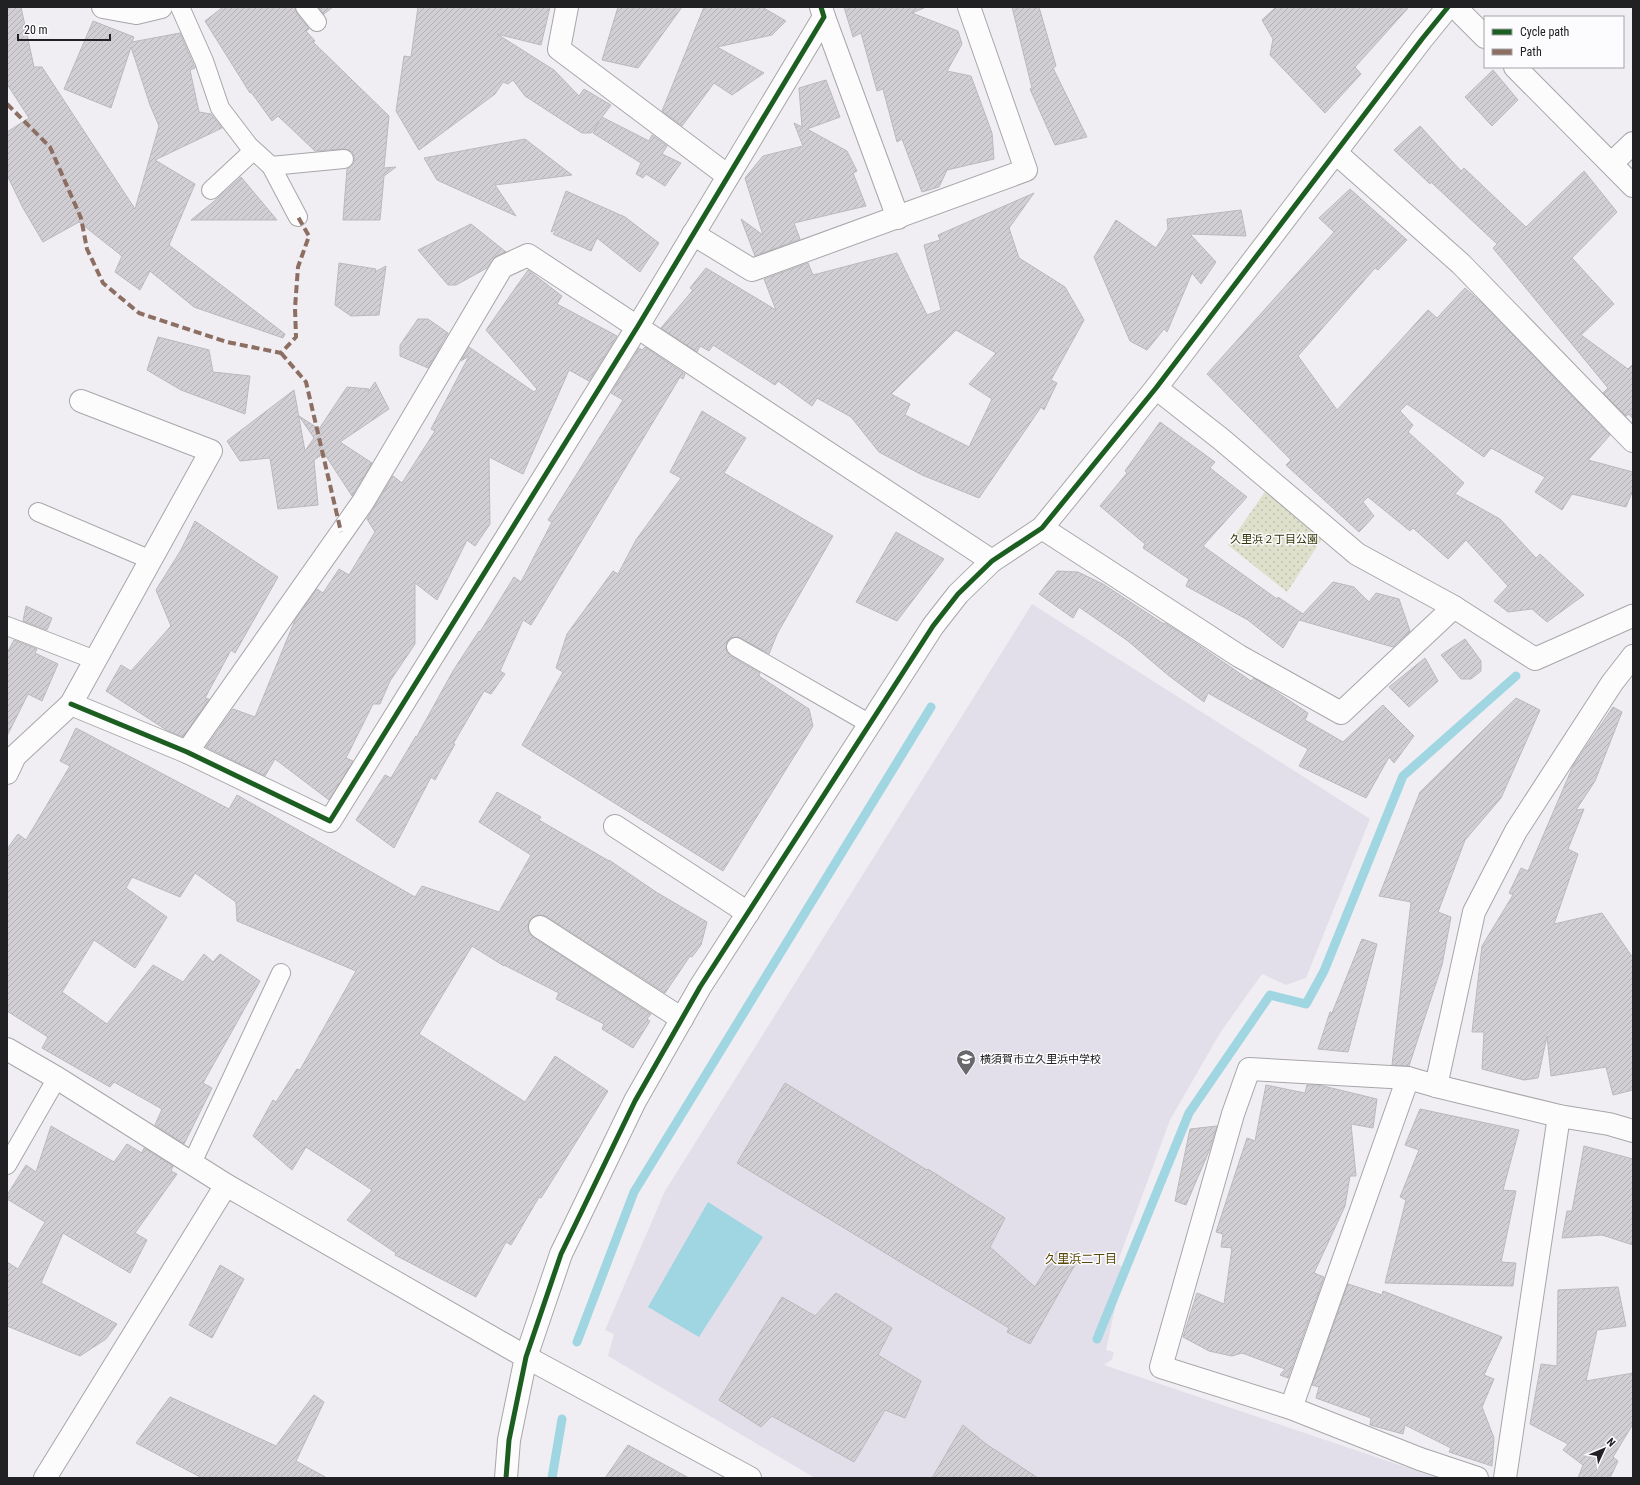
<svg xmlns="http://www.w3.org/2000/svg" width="1640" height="1485" font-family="'Roboto Condensed','Noto Sans JP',sans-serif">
<defs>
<pattern id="park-dots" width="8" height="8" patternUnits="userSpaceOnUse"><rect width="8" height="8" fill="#dee0cb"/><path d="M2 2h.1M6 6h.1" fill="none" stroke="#bec0ae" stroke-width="1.8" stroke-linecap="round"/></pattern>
<pattern id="building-hatch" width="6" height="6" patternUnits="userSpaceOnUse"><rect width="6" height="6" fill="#d1cfd3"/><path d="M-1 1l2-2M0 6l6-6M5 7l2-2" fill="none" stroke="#b3b1b5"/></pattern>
</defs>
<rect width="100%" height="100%" fill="#f0eef3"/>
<polygon fill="#e3dfea" points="1032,604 1370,819 1306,978 1286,985 1262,974 1220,1033 1170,1120 1117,1264 1124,1267 1106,1350 1114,1352 1112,1359 1104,1365 1438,1478 815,1478 608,1356 614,1334 605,1330 665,1191"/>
<polygon fill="url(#park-dots)" points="1267,489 1324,536 1287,592 1228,545"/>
<polygon fill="#a0d6e2" points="708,1202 763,1237 699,1337 648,1307"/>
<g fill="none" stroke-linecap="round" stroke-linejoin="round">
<g stroke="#a0d6e2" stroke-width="9">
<polyline points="1097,1339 1189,1113 1270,995 1306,1004 1324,971 1403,776 1516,676"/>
<polyline points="577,1342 634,1192 931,707"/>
<polyline points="552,1478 562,1419"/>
</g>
</g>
<g fill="url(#building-hatch)" stroke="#bab9bc" fill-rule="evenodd">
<polygon points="7,7 21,7 34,67 42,67 135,209 159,126 150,105 131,47 111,108 64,89 93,21 134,37 132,42 180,33 195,68 190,70 199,112 211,114 222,128 155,160 195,184 169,245 285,334 283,338 194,307 150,271 140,290 115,272 122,256 79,222 43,242 23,208 7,175 7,132 29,118 7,84"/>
<polygon points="223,7 295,7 297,14 309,29 306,31 315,41 313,42 389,116 384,168 396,167 384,176 380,220 343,220 347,169 354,163 354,158 353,153 349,150 343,149 315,151 278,116 272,121 251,92 250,93 205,21"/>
<polygon points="318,7 333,7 324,14"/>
<polygon points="418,7 550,7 541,45 497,34 554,70 579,96 584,89 611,105 602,117 649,141 652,135 667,146 662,154 681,163 665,186 646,174 643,178 636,174 641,163 593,133 599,122 591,133 582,133 525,96 513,80 508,84 503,82 495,94 419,150 396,111 404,56 411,57"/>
<polygon points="618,7 682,7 638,68 602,60"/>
<polygon points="704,7 762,7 786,21 772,35 717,47 764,73 732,95 714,83 682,126 662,111"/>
<polygon points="844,7 924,7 924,8 912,13 958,31 962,44 947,71 971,76 992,133 994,159 947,170 939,187 922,192 902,139 897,142 883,89 877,91 861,33 853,37"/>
<polygon points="1012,7 1039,7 1056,66 1053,68 1087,137 1055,145 1030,89 1032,88"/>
<polygon points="1276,7 1409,7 1355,67 1361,74 1325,113 1270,55 1273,39 1262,20"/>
<polygon points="1493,70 1518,100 1492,126 1465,97"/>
<polygon points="826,80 840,117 807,129 847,151 857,171 853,173 866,206 794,223 800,239 755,256 741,219 763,235 745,178 763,156 803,146 794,123 802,127 799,88"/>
<polygon points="1420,126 1461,171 1464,168 1526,227 1584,171 1617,212 1572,258 1614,304 1581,335 1628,369 1633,364 1633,419 1629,414 1626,416 1603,393 1608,388 1493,248 1497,244 1431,182 1430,184 1394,150"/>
<polygon points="525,139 572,175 495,185 516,216 437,180 424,158"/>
<polygon points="241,177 277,220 191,220 218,198"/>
<polygon points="1350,189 1407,240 1378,270 1375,268 1298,356 1337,410 1428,310 1437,318 1465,288 1483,304 1610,435 1588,460 1633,472 1633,490 1626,507 1572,494 1562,510 1535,492 1545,477 1491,448 1484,457 1407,404 1400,411 1413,425 1408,432 1464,483 1455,494 1500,519 1536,558 1540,554 1584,595 1547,622 1532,609 1508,612 1494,601 1508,586 1466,540 1448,559 1413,528 1410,531 1368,497 1363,502 1374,516 1359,532 1286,465 1291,460 1207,374 1334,232 1319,218"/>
<polygon points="566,191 625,217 659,243 640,272 597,238 591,251 553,234 557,229 551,232"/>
<path d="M1034,193L1009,228L1019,258L1065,287L1084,320L1051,380L1057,383L1044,410L1041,407L979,498L922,475L879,452L851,417L817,398L812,406L778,381L775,385L713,345L709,351L700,346L697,352L661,328L693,290L690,288L706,268L776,310L764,279L808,263L813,275L897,253L927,315L941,310L924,245L940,240L938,235ZM956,330L996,353L969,384L992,399L969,447L905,415L910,404L891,394Z"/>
<polygon points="1241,210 1246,236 1190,234 1216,262 1201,284 1192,273 1167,332 1164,329 1147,350 1130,341 1094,257 1116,220 1156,248 1168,229 1167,219"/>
<polygon points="471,224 506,252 496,256 487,268 456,285 448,285 418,250"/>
<polygon points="339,263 376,269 375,272 386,266 379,315 351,316 335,305"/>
<polygon points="528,270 562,296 557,304 617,336 589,381 569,370 523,474 489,457 490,524 475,546 467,540 437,600 415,583 415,644 390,681 380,704 373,704 346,758 353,761 329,800 275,759 265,776 206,747 233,709 255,717 295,620 317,589 323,593 339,569 349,575 375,532 367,519 393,476 402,483 435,431 431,429 469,356 461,361 469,347 534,392 537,389 486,330"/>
<polygon points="418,319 428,319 448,333 428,368 400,356 400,345"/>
<polygon points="158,337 209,350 213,372 250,376 245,414 181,390 147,370"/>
<polygon points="645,347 685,374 683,379 680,377 531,625 523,620 500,671 505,674 491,694 484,691 453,744 455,744 435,780 431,777 394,848 356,820 385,775 391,778 416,736 416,738 453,671 479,631 480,632 514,577 521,582 552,522 548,520 623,400 611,393 639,348 642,350"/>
<polygon points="375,382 389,409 340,442 372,463 352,496 324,453 314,460 318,505 278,509 270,458 240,461 227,441 294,390 305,451 314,438 299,416 319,429 347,387 369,389 368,392"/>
<polygon points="702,411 746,438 724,473 833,536 777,634 769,654 741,638 736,637 731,638 727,642 726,647 727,652 730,656 760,673 759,676 809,709 813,726 723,871 522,745 563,672 556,668 567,634 613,571 618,574 636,540 681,478 670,472"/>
<polygon points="1160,422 1215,462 1210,468 1247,497 1203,546 1277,599 1278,597 1303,614 1333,582 1354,587 1369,602 1376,593 1399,599 1410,631 1393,647 1299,620 1283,648 1248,620 1186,586 1189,579 1143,548 1145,544 1100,506 1127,473 1125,471"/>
<polygon points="195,521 278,577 235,653 231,650 205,698 209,699 183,737 168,731 106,691 121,665 131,671 171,626 156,590 181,550"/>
<polygon points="896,532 944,559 897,621 856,602"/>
<polygon points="1057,571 1078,572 1103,584 1164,624 1165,623 1188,638 1251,681 1254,678 1272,689 1308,713 1305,720 1343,742 1383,705 1414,736 1394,763 1389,757 1366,798 1299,766 1308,749 1208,693 1204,702 1168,675 1128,641 1079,607 1073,618 1039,594"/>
<polygon points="26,606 52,618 47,630 23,621"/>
<polygon points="1465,639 1481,661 1481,671 1471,679 1461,679 1441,655"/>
<polygon points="14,640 37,649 35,653 58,664 42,701 28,694 7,736 7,653"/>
<polygon points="1425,658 1438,681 1409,707 1389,687"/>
<polygon points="1516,698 1540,710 1501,798 1465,840 1438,912 1451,917 1442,965 1409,1066 1392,1065 1411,902 1379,896 1420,792"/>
<polygon points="1613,707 1622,712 1595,781 1576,810 1584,809 1568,849 1578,854 1554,924 1602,913 1633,958 1633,1090 1613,1095 1606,1067 1551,1076 1547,1036 1538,1078 1524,1080 1482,1069 1484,1032 1472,1032 1482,946 1513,895 1509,893 1521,868 1528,871 1573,766"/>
<polygon points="76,728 229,809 237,795 415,897 422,886 499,912 531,855 479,822 497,792 541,817 539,820 609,861 609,860 656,892 707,922 701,945 692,957 690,956 665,993 547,917 541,915 535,916 529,921 528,927 529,932 533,937 651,1014 647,1019 650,1021 633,1048 602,1029 604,1024 556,999 559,993 504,965 504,966 472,946 419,1034 525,1102 555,1056 608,1091 541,1198 539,1197 511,1245 506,1242 476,1297 395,1255 396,1253 347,1220 372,1190 306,1147 292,1170 253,1136 273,1100 276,1102 297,1069 300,1070 356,971 237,921 236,902 195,873 180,897 132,877 126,888 167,917 135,968 94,940 62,992 107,1024 153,965 183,982 204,954 213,962 220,954 260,981 203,1083 212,1088 184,1144 155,1125 162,1109 114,1082 110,1087 42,1048 48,1037 7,1011 7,849 18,834 26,840 70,766 60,761"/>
<polygon points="1362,939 1377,944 1348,1052 1318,1049 1330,1012 1332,1013"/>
<polygon points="785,1083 927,1170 928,1169 1005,1218 990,1247 1035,1287 1057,1251 1076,1263 1030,1344 1007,1332 1009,1328 737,1163"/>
<polygon points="1266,1085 1305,1093 1307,1085 1319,1085 1377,1099 1373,1128 1351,1124 1356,1176 1350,1176 1345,1206 1314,1273 1324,1277 1288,1378 1280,1375 1285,1369 1242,1353 1232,1356 1209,1351 1183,1337 1197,1293 1224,1304 1232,1248 1221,1247 1223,1234 1216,1232 1247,1138 1255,1141"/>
<polygon points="1420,1109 1519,1130 1503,1190 1516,1191 1501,1262 1516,1263 1513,1286 1385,1283 1406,1200 1400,1197 1419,1150 1405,1145"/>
<polygon points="51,1126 114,1162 127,1144 142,1153 144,1148 173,1166 171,1171 177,1174 135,1233 147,1240 130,1273 63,1233 41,1283 117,1324 106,1339 80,1356 7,1326 7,1262 18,1269 45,1222 7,1199 7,1195 26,1165 36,1172"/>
<polygon points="1217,1126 1209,1151 1186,1205 1175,1201 1190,1129"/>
<polygon points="1584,1146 1633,1159 1633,1245 1602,1235 1562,1238 1567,1211 1572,1211"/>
<polygon points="220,1265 244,1279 212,1338 189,1325"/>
<polygon points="1348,1284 1382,1295 1383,1291 1502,1337 1484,1375 1494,1379 1482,1407 1494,1438 1492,1466 1449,1452 1451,1448 1405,1425 1403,1434 1370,1425 1371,1418 1316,1398 1319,1387 1312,1385"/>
<polygon points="1618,1287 1626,1326 1597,1330 1586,1381 1633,1373 1633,1424 1613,1457 1618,1461 1610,1478 1578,1478 1583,1465 1563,1450 1568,1444 1530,1424 1541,1364 1557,1366 1558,1290"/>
<polygon points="836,1293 892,1328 878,1355 921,1381 905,1418 885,1410 854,1462 772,1416 761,1427 719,1400 782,1297 815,1316"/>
<polygon points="314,1395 324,1402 296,1461 327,1478 202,1478 136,1443 170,1397 276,1446"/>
<polygon points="963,1425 986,1444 1038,1478 932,1478"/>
<polygon points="628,1445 689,1478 605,1478"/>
</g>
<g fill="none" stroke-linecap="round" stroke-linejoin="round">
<defs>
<g id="service">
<polyline points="180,7 204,61 220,108 249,146 271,166 298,217"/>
<polyline points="305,7 317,22"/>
<polyline points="271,166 344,159"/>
<polyline points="211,190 253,151"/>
<polyline points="38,512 151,560"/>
<polyline points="7,626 95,660"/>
<polyline points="736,647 870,724"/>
<polyline points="192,1163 281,973"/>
<polyline points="7,1165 57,1078"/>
</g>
<g id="minor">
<polyline points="103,7 136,13 161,7"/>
<polyline points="567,7 559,49 728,176"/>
<polyline points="1455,7 1485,37"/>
<polyline points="824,17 898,218"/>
<polyline points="1515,67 1633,186"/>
<polyline points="1336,153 1461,264 1633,441"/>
<polyline points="1612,163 1633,143"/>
<polyline points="693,234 752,270 1026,170 969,7"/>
<polyline points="1156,388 1221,439 1357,554 1454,607 1535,659 1632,616 1633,617"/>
<polyline points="1042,528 1239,656 1341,713 1454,607"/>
<polyline points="71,704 187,752 330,821 638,326 824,17 821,7"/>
<polyline points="187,752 363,502 502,267 528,255 992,561"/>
<polyline points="7,773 15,756 71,704 211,451 81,401"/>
<polyline points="615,826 748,913"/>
<polyline points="540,927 682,1019"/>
<polyline points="7,1049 57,1078 226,1185 526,1357 750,1478"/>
<polyline points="1436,1086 1474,912 1516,831 1612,683 1633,656"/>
<polyline points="1291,1408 1408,1078"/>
<polyline points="45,1478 226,1185"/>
<polyline points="1477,1478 1420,1459 1291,1408 1161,1367 1233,1114 1249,1069 1408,1078 1436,1086 1559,1116 1609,1124 1633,1131"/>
<polyline points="1505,1478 1559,1116"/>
</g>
<polyline id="tertiary" points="506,1478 509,1440 526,1357 561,1254 635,1101 700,987 933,626 958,594 992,561 1042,528 1156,388 1422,39 1448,7"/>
</defs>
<use href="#service" stroke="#a7a6a9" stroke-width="20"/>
<use href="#minor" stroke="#a7a6a9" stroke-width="24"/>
<use href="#tertiary" stroke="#a7a6a9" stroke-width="24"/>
<use href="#service" stroke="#fdfcfd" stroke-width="18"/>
<use href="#minor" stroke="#fdfcfd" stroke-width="22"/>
<use href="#tertiary" stroke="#fdfcfd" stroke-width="22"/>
<g stroke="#8d6e63" stroke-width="4" stroke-dasharray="8 4" stroke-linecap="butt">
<polyline points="7,104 50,147 81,218 87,249 103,283 139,313 227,342 281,353 296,337 295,308 298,267 309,236 298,217"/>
<polyline points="281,353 306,382 341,532"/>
</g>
<defs>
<g id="cycleway">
<polyline points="71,704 187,752 330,821 638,326 824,17 821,7"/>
<polyline points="506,1478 509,1440 526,1357 561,1254 635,1101 700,987 933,626 958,594 992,561 1042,528 1156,388 1422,39 1448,7"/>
</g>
</defs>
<use href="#cycleway" stroke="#fcfbfe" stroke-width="8"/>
<use href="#cycleway" stroke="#1b5e20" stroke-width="5"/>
</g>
<defs>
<symbol id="school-pin" viewBox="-11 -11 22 30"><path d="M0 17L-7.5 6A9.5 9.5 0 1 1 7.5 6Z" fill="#69686c" stroke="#fcfbfe"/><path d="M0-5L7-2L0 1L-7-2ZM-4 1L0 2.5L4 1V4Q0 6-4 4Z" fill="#fff"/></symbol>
</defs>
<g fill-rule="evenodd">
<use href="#school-pin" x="955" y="1048" width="22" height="30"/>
</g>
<g text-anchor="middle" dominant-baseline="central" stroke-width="3" stroke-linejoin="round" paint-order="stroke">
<g font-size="11" fill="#333607" stroke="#fcfbfe">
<text x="1274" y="539">久里浜２丁目公園</text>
</g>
<g font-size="11" fill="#212023" stroke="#fcfbfe" text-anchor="start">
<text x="980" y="1059">横須賀市立久里浜中学校</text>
</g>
<g font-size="12" fill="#584807" stroke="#fcfbfe">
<text x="1081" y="1259">久里浜二丁目</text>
</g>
</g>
<rect width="1640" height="1485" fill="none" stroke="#212023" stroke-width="16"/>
<rect x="1484" y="16" width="140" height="52" fill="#fcfbfe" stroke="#a4a3a6"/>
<rect x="1492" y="29" width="20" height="6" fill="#1b5e20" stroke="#a4a3a6"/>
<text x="1520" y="36" font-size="12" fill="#212023">Cycle path</text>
<rect x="1492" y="49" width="20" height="6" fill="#8d6e63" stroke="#a4a3a6"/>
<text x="1520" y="56" font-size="12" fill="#212023">Path</text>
<g transform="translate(1604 1449) rotate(46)" stroke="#fcfbfe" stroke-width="3" paint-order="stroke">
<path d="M0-3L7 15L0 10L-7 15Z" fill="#212023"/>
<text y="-6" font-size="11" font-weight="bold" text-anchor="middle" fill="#212023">N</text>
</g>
<path d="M18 34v6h92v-6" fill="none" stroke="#212023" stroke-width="2"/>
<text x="24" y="34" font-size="12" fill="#212023" stroke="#fcfbfe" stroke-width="3" paint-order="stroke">20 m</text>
</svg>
